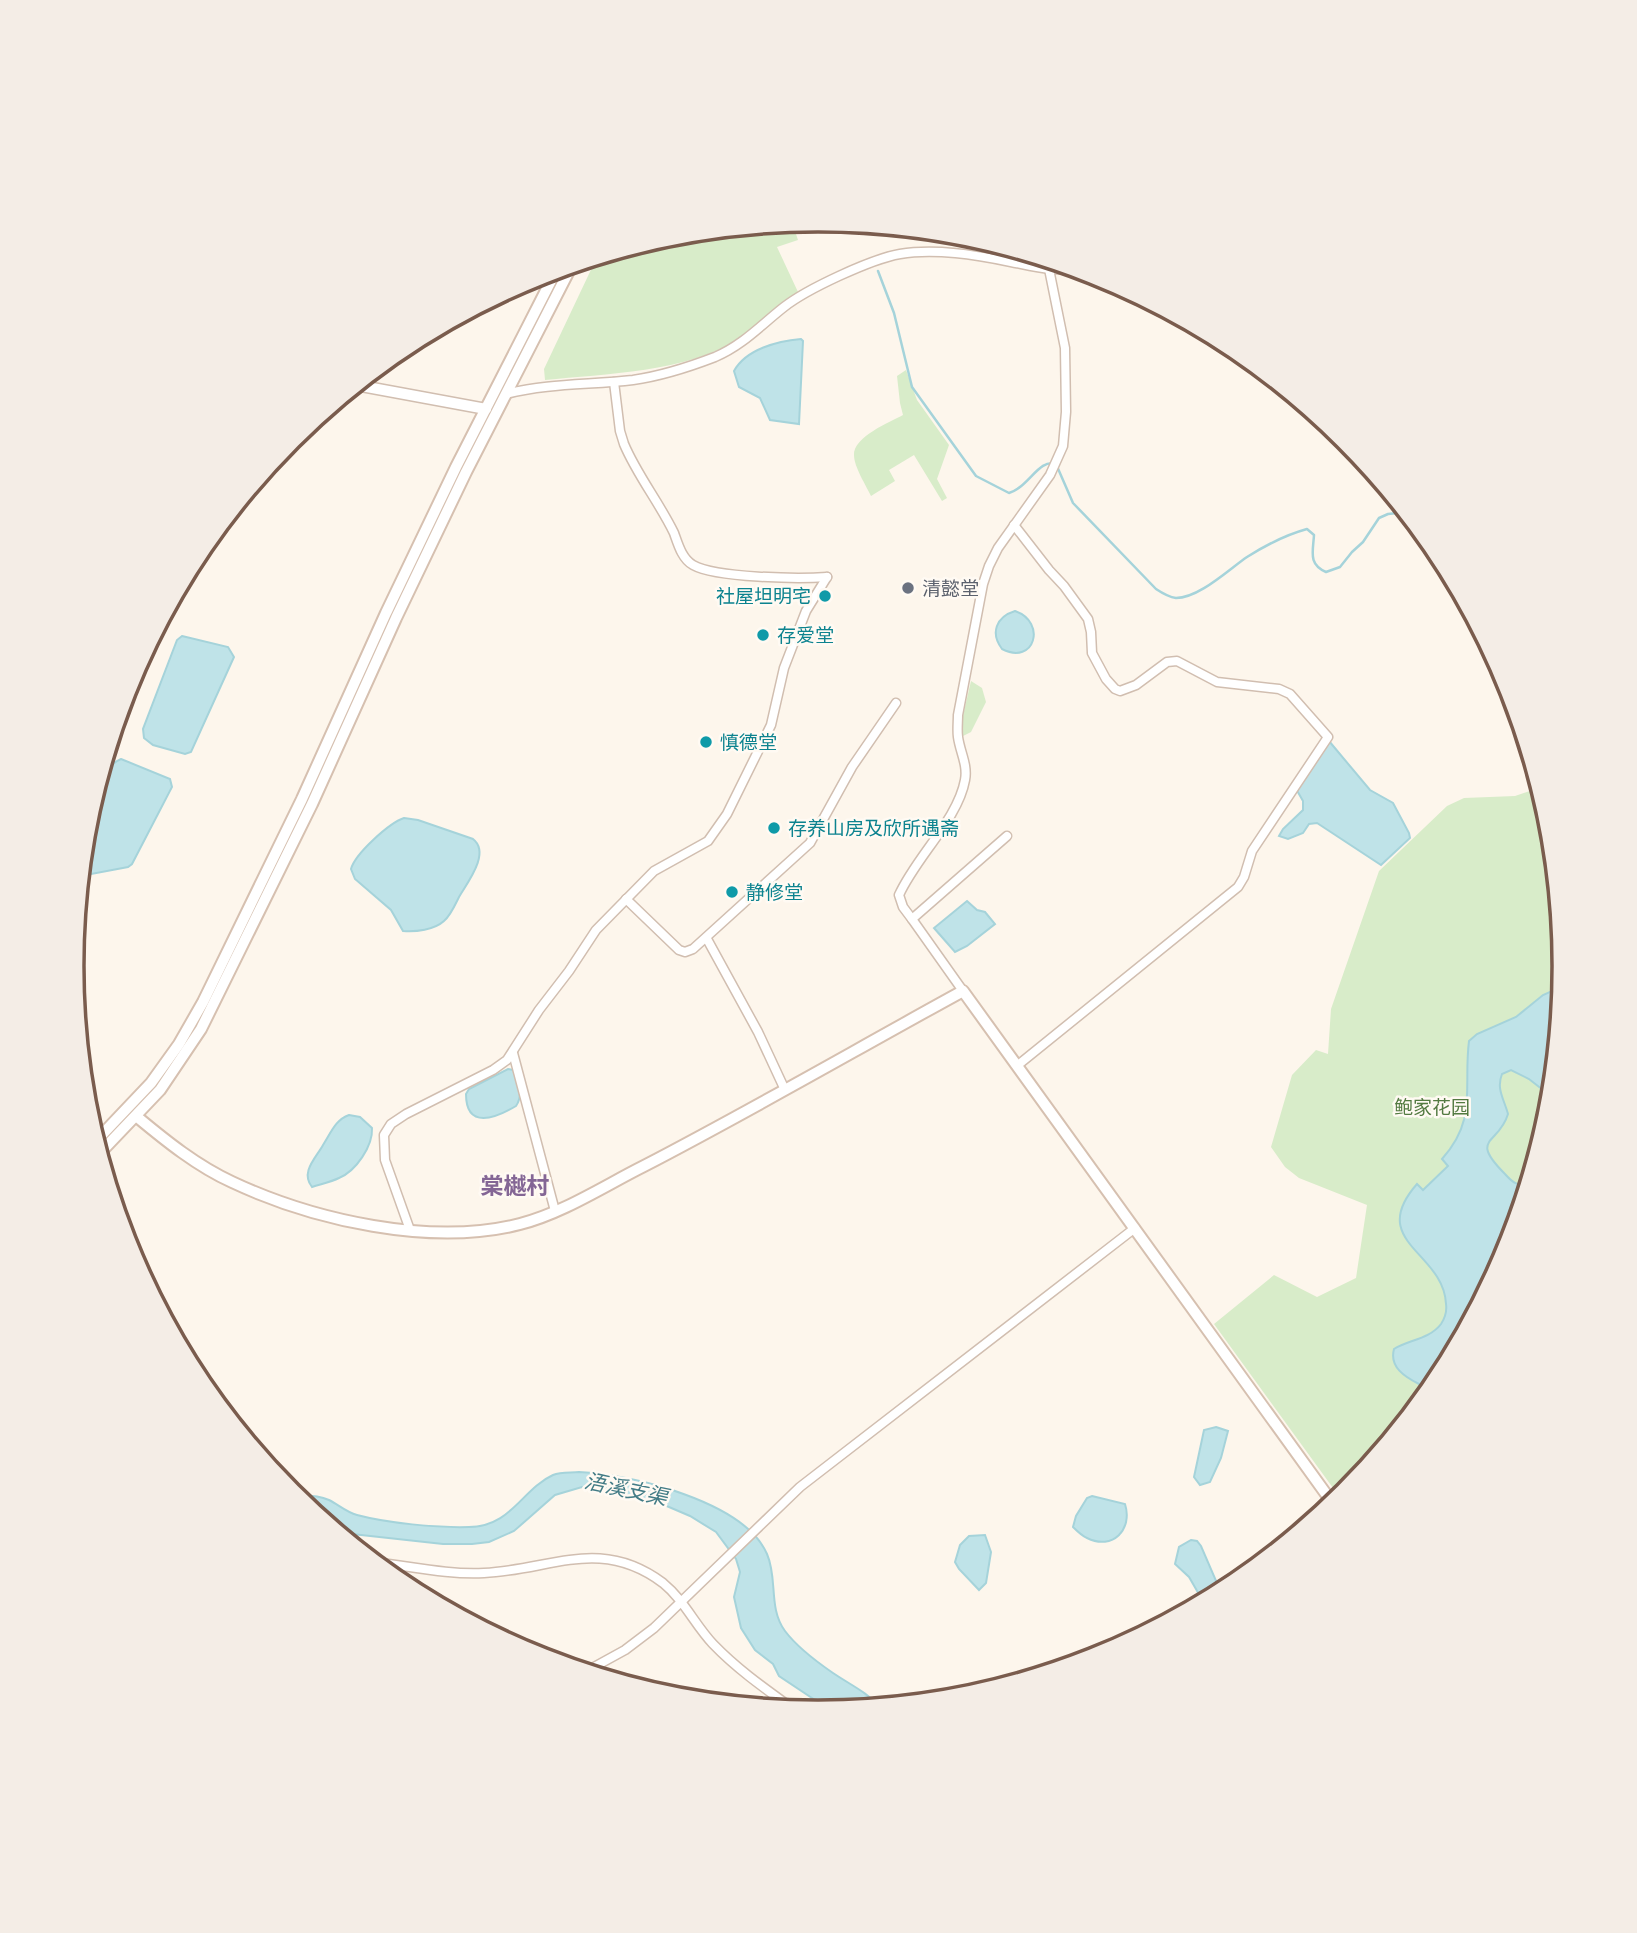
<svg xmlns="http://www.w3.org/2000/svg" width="1637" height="1933" font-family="'Work Sans','Noto Sans SC',sans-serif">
<rect width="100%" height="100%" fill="#fdf6ec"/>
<g fill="#d8ecc9">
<path d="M792,222L798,240L777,247L798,292C778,307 760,325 739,339C687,372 605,374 545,380L544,369L597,257L673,234Z"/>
<path d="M906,370L917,400L949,445L937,479L947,498L942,501L914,455L889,470L895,481L871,496C866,485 854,467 854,455C853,437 890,422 903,415L900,403L897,376Z"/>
<polygon points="971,681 982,688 986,702 971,732 963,736 962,720"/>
<polygon points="1541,787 1551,821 1565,966 1551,1113 1508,1253 1439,1382 1341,1499 1214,1324 1274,1275 1317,1297 1356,1278 1367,1205 1299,1178 1285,1167 1271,1147 1292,1075 1316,1050 1328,1054 1331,1009 1379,871 1447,806 1464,798 1515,796"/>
</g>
<g fill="#bfe3e8" stroke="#a5d3da" stroke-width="2">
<path d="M801,339L803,341L799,424L770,420L760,398L739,387L734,371C746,349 778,341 801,339Z"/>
<path d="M1015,611C1047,622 1035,666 1002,649C990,633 996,617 1015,611Z"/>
<polygon points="182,636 228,647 234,657 191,752 185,754 153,745 144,738 143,729 177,640"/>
<polygon points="1329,741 1370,790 1393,803 1409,833 1410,838 1381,865 1317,823 1309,824 1303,833 1288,839 1279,836 1283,829 1303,810 1303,801 1295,787"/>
<path d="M121,759L170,779L172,787L132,864L128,867L86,875L81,871C84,838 86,775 121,759Z"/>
<path d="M404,818L418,820L473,839C491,853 467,883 459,897C455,905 451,915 444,921C434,930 416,932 403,931L391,910L355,879L351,869C355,854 389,823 404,818Z"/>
<polygon points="967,901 977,910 985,912 995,924 967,946 955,952 934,928"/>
<path d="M1563,986L1552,1097L1529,1079L1511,1070L1502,1074C1496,1089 1504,1099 1508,1114C1499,1145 1468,1137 1505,1174C1512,1182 1518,1187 1529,1184L1508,1253L1444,1373L1427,1383L1419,1384C1405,1377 1389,1367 1394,1349C1408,1340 1430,1339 1441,1324C1445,1318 1447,1311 1446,1304C1444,1252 1366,1242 1417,1184L1423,1190L1448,1166L1442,1159C1478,1119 1463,1088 1469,1041L1477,1034L1516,1017L1543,995Z"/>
<path d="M508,1069L513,1070C520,1080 523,1096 516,1106C496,1118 466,1130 466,1094L469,1089Z"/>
<path d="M349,1115L360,1117L372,1128C373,1146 356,1171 339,1178C331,1182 321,1184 312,1187C300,1172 316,1158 323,1145C331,1133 335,1120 349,1115Z"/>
<polygon points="1216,1427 1228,1431 1221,1458 1210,1482 1200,1485 1194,1477 1204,1430"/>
<path d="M579,1472C631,1474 745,1502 767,1554C778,1579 768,1608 785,1631C797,1647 817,1662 833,1673C849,1684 867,1692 880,1707L833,1712L779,1676L773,1664L755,1650L741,1628L734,1597L740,1572L736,1559L716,1532L690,1516L662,1504L582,1487L555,1495L514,1531L489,1542L472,1544H443L352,1534L331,1528L292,1496C305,1495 317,1495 329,1500C339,1505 346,1512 357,1515C387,1523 437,1528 469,1527C511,1527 522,1489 553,1475C561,1472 571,1473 579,1472Z"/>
<path d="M1092,1496L1125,1504C1133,1529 1113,1551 1087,1538C1082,1536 1077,1531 1073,1527L1076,1516L1087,1498Z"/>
<polygon points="985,1535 991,1552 986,1583 979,1590 959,1569 955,1562 960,1545 969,1536"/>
<polygon points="1191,1540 1197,1541 1201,1546 1220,1590 1221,1594 1204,1603 1189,1577 1175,1564 1179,1547"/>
</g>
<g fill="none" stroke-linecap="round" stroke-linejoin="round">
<path stroke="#a5d3da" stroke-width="2.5" d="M878,271L894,313L912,387L976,476L1009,493C1029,487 1039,458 1056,464L1073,503L1156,589C1162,593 1168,597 1176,598C1199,598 1228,570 1247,557C1266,545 1285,535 1307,529L1314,535C1313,552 1308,564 1326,572L1340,567L1352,552L1363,542L1379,518L1388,514L1407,512"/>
<defs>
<g id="minor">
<path d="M614,382L620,431L624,444C637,475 659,502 674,533C678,544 682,559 693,565C716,578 799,579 827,577"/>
<path d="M506,394C548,383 590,385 633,380C661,376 689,367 715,357C743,345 761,325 784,307C807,289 871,259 900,254C935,248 976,255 1011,262C1032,266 1053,272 1074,268"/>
<polyline points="1014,525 1049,570 1064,586 1088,619 1091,632 1092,653 1106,679 1115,689 1120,691 1136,685 1167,662 1177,661 1217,682 1279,689 1290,694 1328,737 1252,851 1244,877 1238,887 1018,1065"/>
<polyline points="626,899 679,950 685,952 693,949 810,843 852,767 896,703"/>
<path d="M912,919L903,907L899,895C916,857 958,819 965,780C968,765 960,752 958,737C957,730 958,722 958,715L983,584L989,566L998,548L1050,475L1063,446L1066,412L1065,348L1049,269"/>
<polyline points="707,939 758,1032 785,1090"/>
<polyline points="963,991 912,919 1007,836"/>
<polyline points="513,1053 555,1211"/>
<polyline points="410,1230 385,1160 384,1135 391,1124 406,1114 493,1070 507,1060 539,1010 569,971 596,930 654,871 708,841 727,814 771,725 784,668 806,611 827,577"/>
<path d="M373,1562C409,1566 448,1575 484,1573C551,1570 600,1536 663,1583C684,1600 695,1625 713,1644C738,1670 767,1690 796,1711"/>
<polyline points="585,1672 625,1650 654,1628 800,1487 1135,1228"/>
</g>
<polyline id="tertiary" points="356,385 486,409"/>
<g id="secondary">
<path d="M136,1116C166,1141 197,1166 232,1182C313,1220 431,1247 520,1224C563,1213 604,1186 644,1166C752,1110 857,1049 963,991L1334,1505"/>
<polyline points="95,1142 151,1083 179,1044 203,1002 302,799 386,613 456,467 557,269"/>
<polyline points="99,1154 160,1090 201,1029 312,804 396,618 466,472 572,265"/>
</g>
</defs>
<use href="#minor" stroke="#d1beb0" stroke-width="11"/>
<use href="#tertiary" stroke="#d1beb0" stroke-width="13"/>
<use href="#secondary" stroke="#d6c0b0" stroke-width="14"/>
<use href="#minor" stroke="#fff" stroke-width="8"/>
<use href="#tertiary" stroke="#fff" stroke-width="10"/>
<use href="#secondary" stroke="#fff" stroke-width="10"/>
</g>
<circle fill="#6b7280" stroke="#fffaf3" stroke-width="2.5" cx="908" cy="588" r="7"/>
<g fill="#0f9aa8" stroke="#fffaf3" stroke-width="2.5">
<circle cx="825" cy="596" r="7"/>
<circle cx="763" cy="635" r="7"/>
<circle cx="706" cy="742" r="7"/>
<circle cx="774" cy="828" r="7"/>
<circle cx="732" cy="892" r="7"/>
</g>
<g text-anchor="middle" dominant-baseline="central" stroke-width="5" stroke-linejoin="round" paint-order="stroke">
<g font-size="19" fill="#5b616d" stroke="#fffaf3" text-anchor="start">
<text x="922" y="588">清懿堂</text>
</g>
<g font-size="19" fill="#0d838f" stroke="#fffaf3" text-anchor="start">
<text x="811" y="596" text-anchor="end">社屋坦明宅</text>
<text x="777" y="635">存爱堂</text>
<text x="720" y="742">慎德堂</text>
<text x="788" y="828">存养山房及欣所遇斋</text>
<text x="746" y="892">静修堂</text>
</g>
<g font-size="19" fill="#537a41" stroke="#fffaf3">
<text x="1432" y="1107">鲍家花园</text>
</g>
<g font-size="21" font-style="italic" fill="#437c86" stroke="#fffaf3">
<text transform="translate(626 1489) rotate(12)">浯溪支渠</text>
</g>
<g font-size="23" font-weight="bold" fill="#846695" stroke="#fffaf3">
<text x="515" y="1186">棠樾村</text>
</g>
</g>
<path d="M0 0H1637V1933H0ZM84 966a734 734 0 1 1 1468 0a734 734 0 1 1-1468 0Z" fill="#f4ede6" fill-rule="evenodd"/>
<path fill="none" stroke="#7a5c4d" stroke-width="3.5" d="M84 966a734 734 0 1 1 1468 0a734 734 0 1 1-1468 0Z"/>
</svg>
